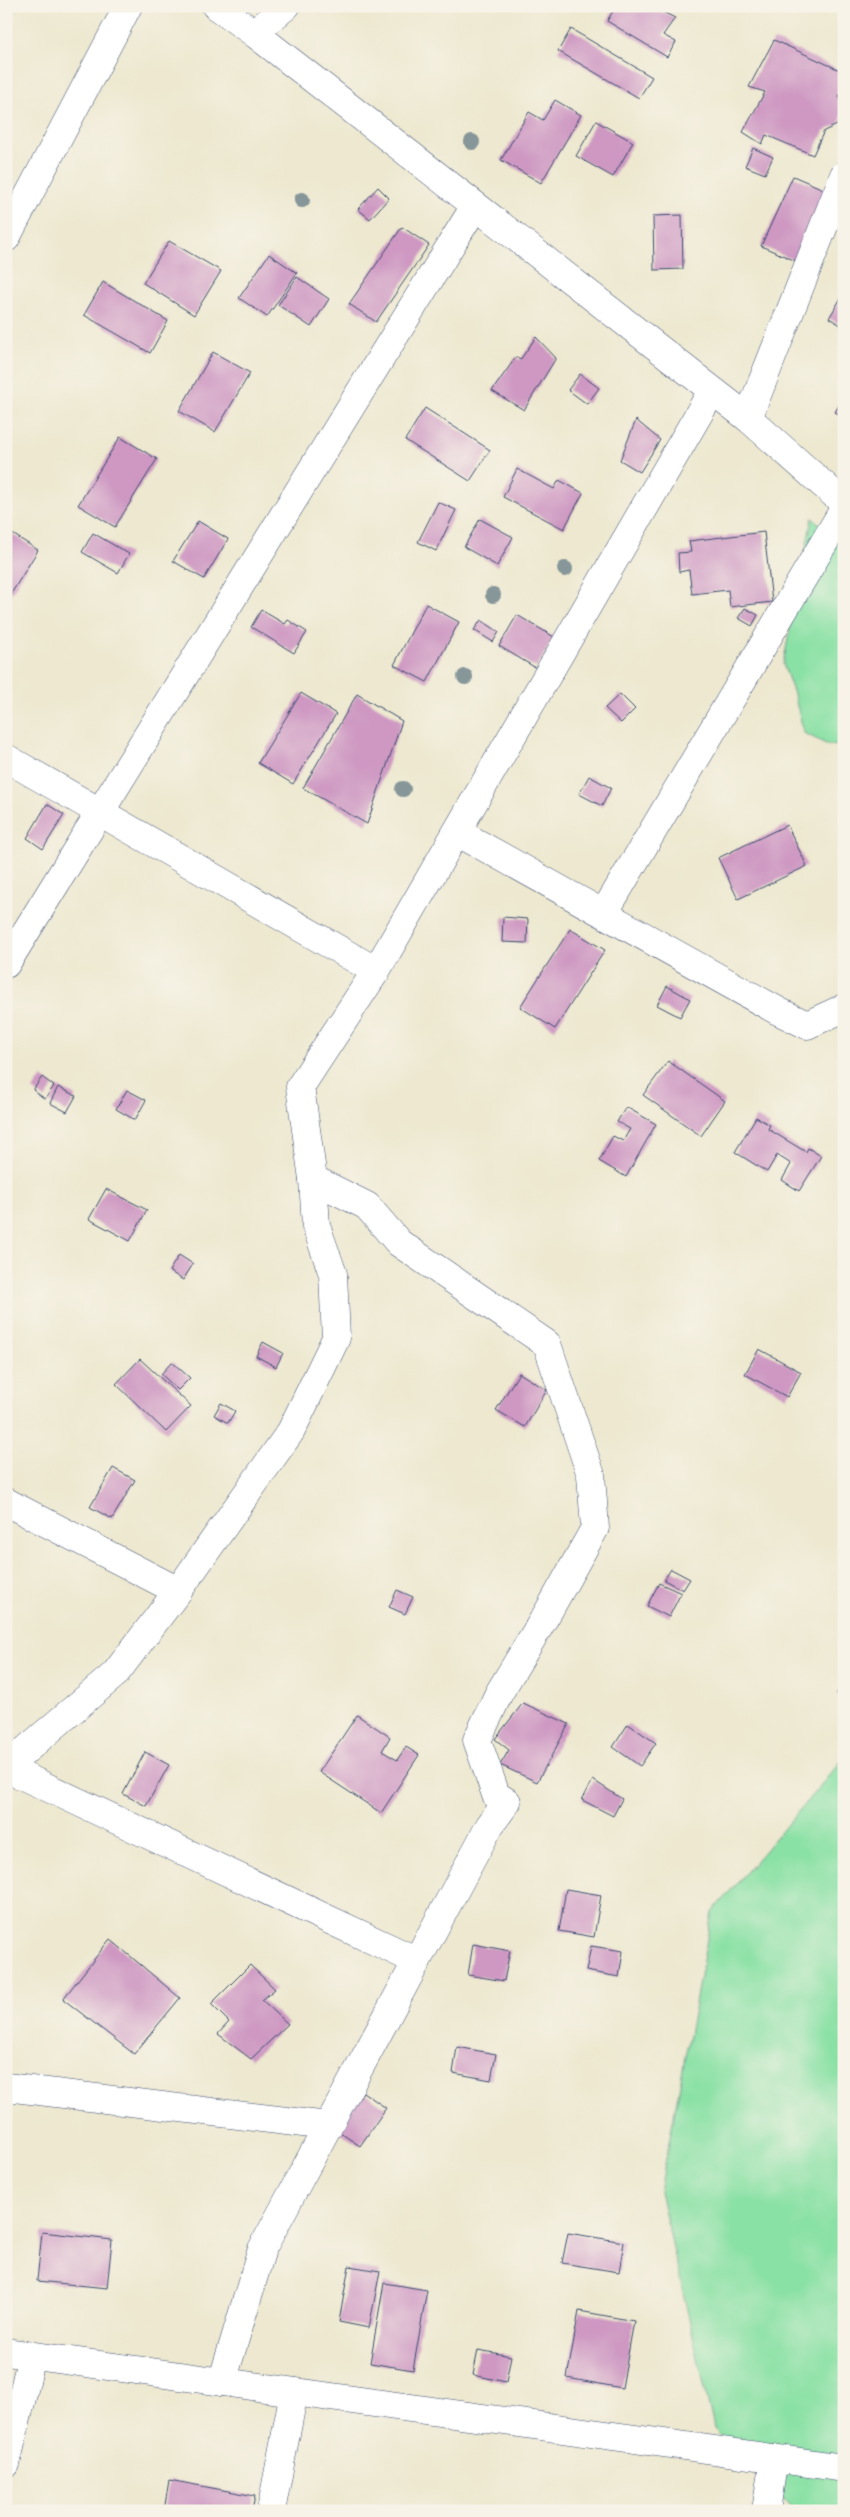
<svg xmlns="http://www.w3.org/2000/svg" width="850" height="2517" font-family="'IM FELL Double Pica',serif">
<rect width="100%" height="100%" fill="#f7f3e8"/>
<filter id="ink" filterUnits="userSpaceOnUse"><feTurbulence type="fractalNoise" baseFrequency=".02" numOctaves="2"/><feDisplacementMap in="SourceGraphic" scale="10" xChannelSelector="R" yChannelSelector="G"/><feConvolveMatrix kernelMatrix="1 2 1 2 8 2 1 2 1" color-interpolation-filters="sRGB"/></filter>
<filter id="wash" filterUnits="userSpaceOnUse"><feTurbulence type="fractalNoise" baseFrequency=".0096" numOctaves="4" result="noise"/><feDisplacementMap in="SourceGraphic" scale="20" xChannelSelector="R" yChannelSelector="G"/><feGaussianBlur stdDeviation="1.12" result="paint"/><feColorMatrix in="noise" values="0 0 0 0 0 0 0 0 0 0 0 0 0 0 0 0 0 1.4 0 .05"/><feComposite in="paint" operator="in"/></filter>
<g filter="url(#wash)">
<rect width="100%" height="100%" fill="#ede8cf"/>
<g fill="#8ae1a5" stroke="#528882">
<polygon points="812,518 844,542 844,746 828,745 804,733 794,694 783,664"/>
<polygon points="844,1758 844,2511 794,2511 714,2428 660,2191 712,1912"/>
</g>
<g id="blocks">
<g fill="#ce98c2">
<polygon points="616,6 651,6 675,18 663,35 676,42 667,57 607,21"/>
<polygon points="747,6 763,6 761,11"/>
<polygon points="571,29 652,77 639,98 558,51"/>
<polygon points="774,40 844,72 844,90 839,96 843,105 841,120 837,125 824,131 813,155 766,135 762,144 743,132 765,92 749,87"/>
<polygon points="555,100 581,115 541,183 501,160 529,112 543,120"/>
<polygon points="596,121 633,142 613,177 576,156"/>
<polygon points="753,148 773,157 765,174 745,166"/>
<polygon points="793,176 828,191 796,261 761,246"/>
<polygon points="378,187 389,198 370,219 358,209"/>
<polygon points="682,215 683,269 654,270 653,216"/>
<polygon points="402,227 429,245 376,322 349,304"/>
<polygon points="169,241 221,271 194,315 143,283"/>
<polygon points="269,254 297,273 267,317 239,298"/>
<polygon points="297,277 329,299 311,327 278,305"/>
<polygon points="103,282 168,321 150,353 84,315"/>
<polygon points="844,293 844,327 829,318"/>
<polygon points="536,337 556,358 524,410 492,391 516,357 520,360"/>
<polygon points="213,352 250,373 215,432 179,411"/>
<polygon points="580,374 599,388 587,404 568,390"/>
<polygon points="844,397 844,417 835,412"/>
<polygon points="425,408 490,450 470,481 405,440"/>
<polygon points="636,420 660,440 640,472 620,460"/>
<polygon points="120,437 157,459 115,527 78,505"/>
<polygon points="517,469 554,489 559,480 583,493 564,529 503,497"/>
<polygon points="438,502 456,510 436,551 418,542"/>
<polygon points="480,519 513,537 497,566 464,547"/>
<polygon points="198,521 228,539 204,579 173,561"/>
<polygon points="6,530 38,550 6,602"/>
<polygon points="764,532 772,602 730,607 728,590 692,594 689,570 679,572 678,553 691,552 689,541"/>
<polygon points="93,533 129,554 118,573 82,552"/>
<polygon points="426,604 459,622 427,682 394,665"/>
<polygon points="745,608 758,615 752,626 738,618"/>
<polygon points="261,610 285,624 288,620 307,632 294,653 251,627"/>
<polygon points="517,615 554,637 536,668 499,646"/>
<polygon points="481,620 499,632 493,642 474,630"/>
<polygon points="301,693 336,714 293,784 258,763"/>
<polygon points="357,694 402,721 367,824 303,788"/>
<polygon points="620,694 635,709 621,723 605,708"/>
<polygon points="589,776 611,788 602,806 579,794"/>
<polygon points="47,804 64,815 43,849 27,838"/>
<polygon points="787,825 807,866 738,899 718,858"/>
<polygon points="503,917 528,919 527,943 502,942"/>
<polygon points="570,929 605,950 555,1029 520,1007"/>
<polygon points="667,986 690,999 680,1017 657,1005"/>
<polygon points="668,1061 725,1101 701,1136 643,1095"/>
<polygon points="42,1077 54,1086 45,1099 33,1090"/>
<polygon points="58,1087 76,1096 67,1112 50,1103"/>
<polygon points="127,1090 146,1100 135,1120 116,1109"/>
<polygon points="626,1107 656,1124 626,1177 599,1161 613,1136 623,1141 630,1129 617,1122"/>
<polygon points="756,1117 770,1125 768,1129 806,1152 808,1148 821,1156 799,1191 782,1180 791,1164 777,1155 767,1172 735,1152"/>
<polygon points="106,1189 147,1210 130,1241 89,1219"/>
<polygon points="179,1255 193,1264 183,1280 169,1271"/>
<polygon points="263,1342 283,1353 276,1367 256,1356"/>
<polygon points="759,1349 801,1372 787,1397 745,1374"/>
<polygon points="140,1359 191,1406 166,1432 116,1384"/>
<polygon points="172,1362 190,1378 178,1390 161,1374"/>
<polygon points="519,1373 547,1390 525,1427 496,1410"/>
<polygon points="221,1403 235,1411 228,1423 214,1415"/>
<polygon points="113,1468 135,1480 112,1519 90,1507"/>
<polygon points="671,1569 690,1579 683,1590 664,1580"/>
<polygon points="659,1583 681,1593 669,1617 647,1606"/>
<polygon points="397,1590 413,1597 405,1614 389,1607"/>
<polygon points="844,1680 844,1698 837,1694"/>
<polygon points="523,1703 569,1724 537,1782 500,1765 509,1750 495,1739"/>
<polygon points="357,1715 390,1737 382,1751 397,1760 406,1747 419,1755 381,1813 319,1772"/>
<polygon points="628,1724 656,1743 640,1766 613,1747"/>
<polygon points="145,1752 169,1765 146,1806 123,1794"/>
<polygon points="593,1780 622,1799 613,1816 582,1800"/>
<polygon points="566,1889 601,1895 594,1937 559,1931"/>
<polygon points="110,1939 180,1998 134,2054 63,1999"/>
<polygon points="473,1944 510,1951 504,1981 468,1975"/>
<polygon points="591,1946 623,1951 619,1977 586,1971"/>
<polygon points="250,1965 275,1989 262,2000 288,2024 251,2059 218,2034 229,2022 211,2004"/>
<polygon points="457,2047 496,2054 491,2080 453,2073"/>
<polygon points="363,2092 386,2108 360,2146 336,2130"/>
<polygon points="42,2232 112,2240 107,2288 37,2281"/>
<polygon points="568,2233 624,2242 619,2272 562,2263"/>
<polygon points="349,2266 380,2271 369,2328 339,2322"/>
<polygon points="384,2283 427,2290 413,2370 370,2363"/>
<polygon points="579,2311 634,2321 622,2388 567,2378"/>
<polygon points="478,2350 511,2356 506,2382 473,2375"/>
<polygon points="169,2480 255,2496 252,2511 164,2511"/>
</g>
</g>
</g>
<g filter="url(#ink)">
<use href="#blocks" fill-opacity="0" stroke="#3a4b6f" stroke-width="1"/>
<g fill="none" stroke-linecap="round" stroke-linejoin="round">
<defs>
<g id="street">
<polyline points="216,6 254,33 748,418 844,503"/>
<polyline points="254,33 286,6"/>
<polyline points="6,238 128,6"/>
<polyline points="748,418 844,175"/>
<polyline points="6,758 376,971"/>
<polyline points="457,832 778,1011 807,1025 844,1008"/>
<polyline points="604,913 844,509"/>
<polyline points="6,964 475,206"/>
<polyline points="6,1502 178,1591"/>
<polyline points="6,1767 115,1674 178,1591 291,1431 336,1338 333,1274 316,1226 313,1179 300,1087 376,971 712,391"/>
<polyline points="6,1768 417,1961"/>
<polyline points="6,2087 328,2126"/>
<polyline points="6,2352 844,2468"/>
<polyline points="222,2382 262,2249 490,1825 507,1802 496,1795 477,1740 499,1693 548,1612 595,1528 591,1475 547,1344 399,1243 367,1206 313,1179"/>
<polyline points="6,2464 32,2356"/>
<polyline points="271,2511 294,2392"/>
<polyline points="766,2511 774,2458"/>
</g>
</defs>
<use href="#street" stroke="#3a4b6f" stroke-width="29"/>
<use href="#street" stroke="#fff" stroke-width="28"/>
</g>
<g fill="#869699">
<circle cx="472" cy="142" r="8"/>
<circle cx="302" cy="200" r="8"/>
<circle cx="565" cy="569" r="8"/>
<circle cx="493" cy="595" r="8"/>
<circle cx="465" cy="677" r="8"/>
<circle cx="403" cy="789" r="8"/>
</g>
</g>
<rect width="850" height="2517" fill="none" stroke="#f7f3e8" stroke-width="25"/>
</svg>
